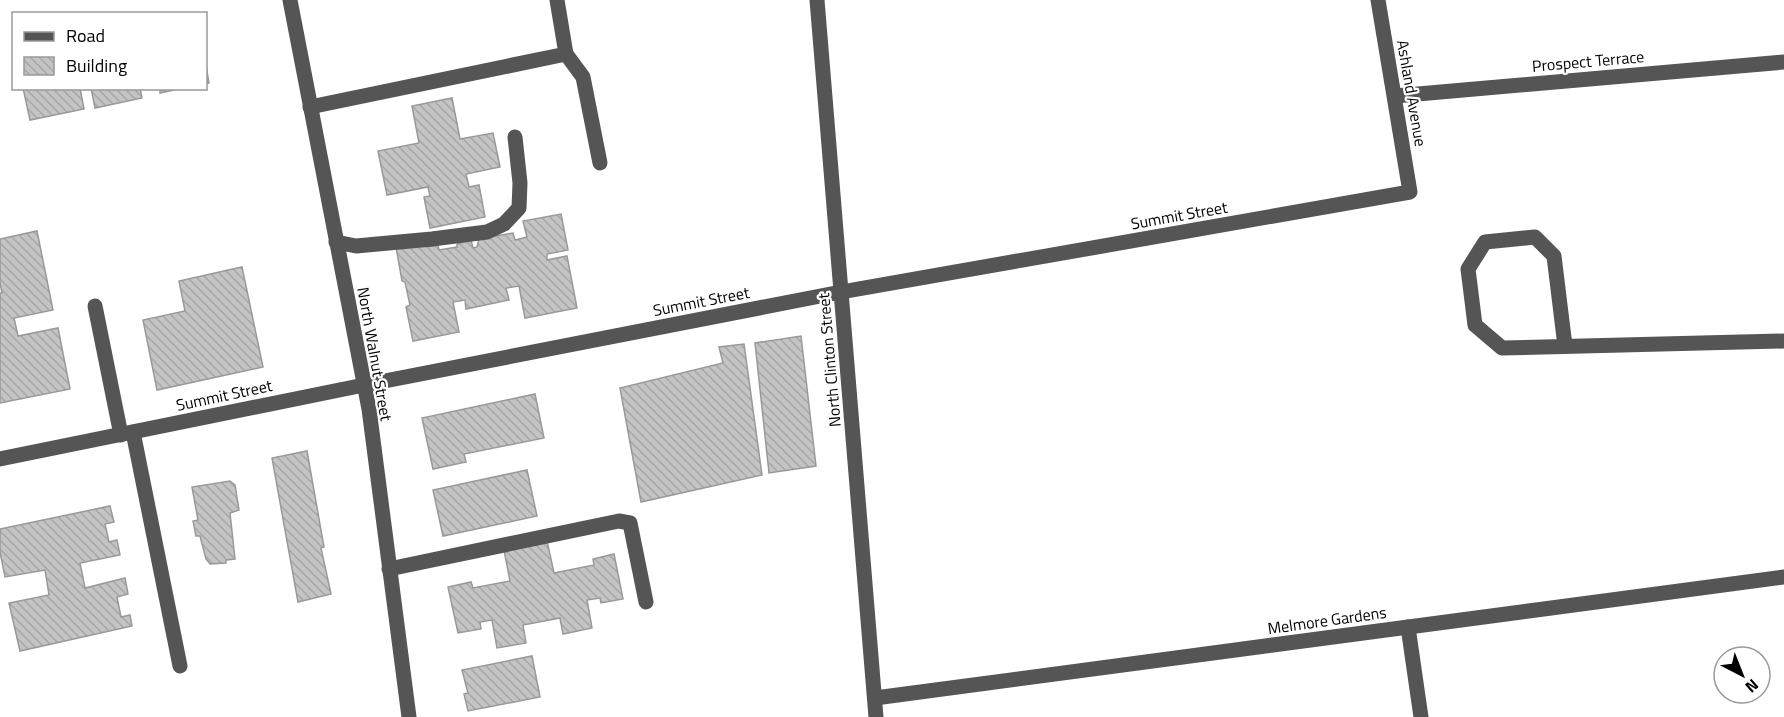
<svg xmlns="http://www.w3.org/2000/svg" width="1784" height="717" font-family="'Titillium Web',sans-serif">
<defs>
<pattern id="building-back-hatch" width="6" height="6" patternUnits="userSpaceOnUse" patternTransform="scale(1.5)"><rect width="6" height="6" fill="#c4c4c4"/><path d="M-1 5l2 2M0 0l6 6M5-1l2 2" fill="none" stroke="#a7a7a7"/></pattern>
</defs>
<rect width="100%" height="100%" fill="#fff"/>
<g fill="url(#building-back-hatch)" stroke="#999" stroke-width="1.5">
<polygon points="206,65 209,83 206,84"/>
<polygon points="23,88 80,88 84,109 30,120"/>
<polygon points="91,88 140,88 142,98 95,108"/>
<polygon points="160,88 183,88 160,93"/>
<polygon points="452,98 460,139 493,133 500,167 466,174 469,187 479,185 485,217 430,228 424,197 430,196 428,187 387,195 378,151 419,143 412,106"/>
<polygon points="561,214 568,250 547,254 547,260 567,256 577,308 525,318 519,286 506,288 509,300 466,309 465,300 453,302 459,332 413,341 406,307 410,305 405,282 402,281 396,247 426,242 427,247 438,245 439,250 457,247 457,244 471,240 473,248 477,247 479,239 513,233 515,240 527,237 523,221"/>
<polygon points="37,231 53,310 14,318 18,336 58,328 70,389 0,403 0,293 2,293 0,283 0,239"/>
<polygon points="242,267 263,367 157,390 143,320 185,311 179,281"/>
<polygon points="801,336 816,466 769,473 755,343"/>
<polygon points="744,344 762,475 641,502 620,388 723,363 719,347"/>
<polygon points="535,394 544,438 464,454 466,462 433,469 422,418"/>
<polygon points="307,451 324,547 321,548 331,594 298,602 272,458"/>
<polygon points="527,470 537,516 443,536 433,490"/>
<polygon points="230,481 235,485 239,510 230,513 235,559 226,560 226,563 210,564 206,559 200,536 196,536 193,521 198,520 192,487"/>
<polygon points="110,506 114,522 105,524 109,542 117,540 120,555 80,563 85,588 125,578 128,594 117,597 121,617 130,615 132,626 20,651 9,603 49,595 45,570 5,577 0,552 0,529"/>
<polygon points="547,541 554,573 594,565 593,559 614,554 623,599 601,603 600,598 587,600 592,628 563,634 560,618 523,625 526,643 497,648 492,620 480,622 481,629 458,633 448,587 471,582 473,588 510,581 504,550"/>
<polygon points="532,656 540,697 468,711 464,694 468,693 462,670"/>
</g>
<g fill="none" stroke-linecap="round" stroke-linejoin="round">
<g stroke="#555" stroke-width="15">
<polyline points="290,0 369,409 409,717"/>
<polyline points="817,0 876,717"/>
<polyline points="566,54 583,77 600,163"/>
<polyline points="1395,96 1784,62"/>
<polyline points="310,107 566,54 557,0"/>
<polyline points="336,242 356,246 432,239 487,232 504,224 519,208 520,183 515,137"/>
<polyline points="95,306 121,435"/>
<polyline points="1565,346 1554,256 1535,237 1485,242 1468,269 1475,325 1502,348 1784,341"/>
<polyline points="133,432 180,666"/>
<polyline points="0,459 364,385 841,292 1410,192 1378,0"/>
<polyline points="389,569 619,521 630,523 646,602"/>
<polyline points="1408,627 1421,717"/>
<polyline points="875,698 1784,577"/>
</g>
</g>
<g text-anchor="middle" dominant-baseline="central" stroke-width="4.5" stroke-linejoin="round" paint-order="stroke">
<g font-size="16" fill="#000" stroke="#fff">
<text transform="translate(1588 61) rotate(-5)">Prospect Terrace</text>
<text transform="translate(1412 93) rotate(80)">Ashland Avenue</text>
<text transform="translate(1179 215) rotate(-10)">Summit Street</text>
<text transform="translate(701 301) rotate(-11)">Summit Street</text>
<text transform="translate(375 354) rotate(80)">North Walnut Street</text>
<text transform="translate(829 360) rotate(-95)">North Clinton Street</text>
<text transform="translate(224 395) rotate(-12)">Summit Street</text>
<text transform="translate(1327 620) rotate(-8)">Melmore Gardens</text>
</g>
</g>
<rect x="12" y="12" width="195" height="78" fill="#ffffff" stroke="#999999" stroke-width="1.5"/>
<rect x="24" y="32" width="30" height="9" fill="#555555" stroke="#999999" stroke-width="1.5"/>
<text x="66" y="42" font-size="18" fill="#000000">Road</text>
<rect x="24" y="57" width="30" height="18" fill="url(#building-back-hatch)" stroke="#999999" stroke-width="1.5"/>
<text x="66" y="72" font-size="18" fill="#000000">Building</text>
<g transform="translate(1742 675) rotate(138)"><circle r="28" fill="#ffffff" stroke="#999999" stroke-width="1.5"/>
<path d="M0-4.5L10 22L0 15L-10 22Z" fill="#000000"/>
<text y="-9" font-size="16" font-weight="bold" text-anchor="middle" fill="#000000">N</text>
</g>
</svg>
